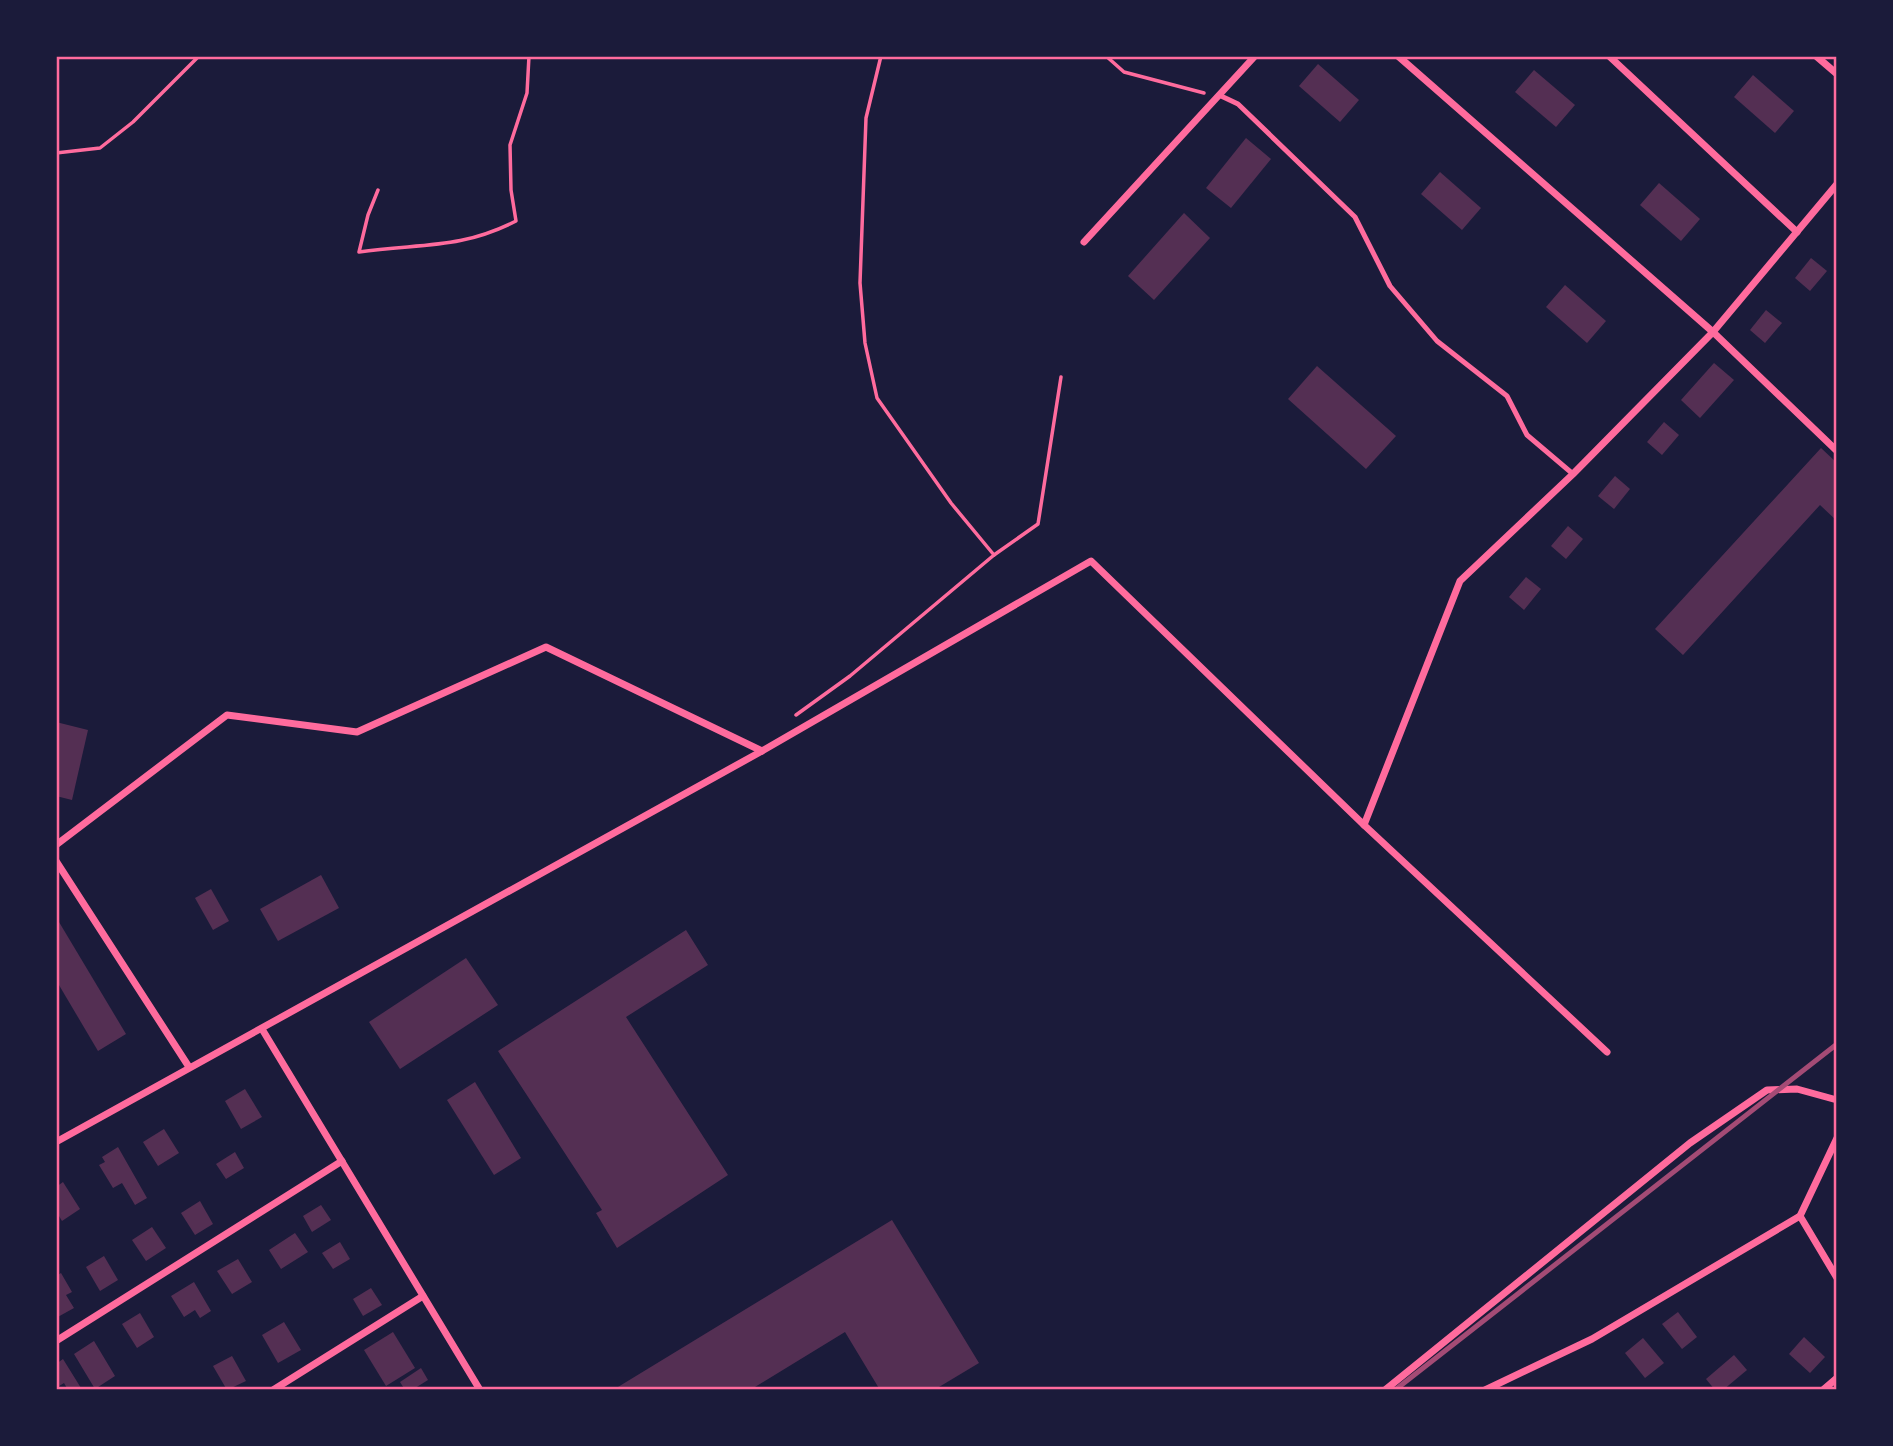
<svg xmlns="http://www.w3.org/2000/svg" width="1893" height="1446" font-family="Inter,sans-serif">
<rect width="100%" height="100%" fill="#1b1b3a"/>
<g fill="#542f53">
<polygon points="1318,64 1359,100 1340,122 1299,86"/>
<polygon points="1534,70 1575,105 1556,127 1515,92"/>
<polygon points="1753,75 1794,111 1775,133 1734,97"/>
<polygon points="1246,138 1271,159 1231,208 1206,188"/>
<polygon points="1440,172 1481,208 1462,230 1421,194"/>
<polygon points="1659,183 1700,219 1681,241 1640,205"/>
<polygon points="1184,213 1210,238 1154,300 1128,276"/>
<polygon points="1811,258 1827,271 1810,291 1795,278"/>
<polygon points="1565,285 1606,321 1587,343 1546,307"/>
<polygon points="1766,310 1782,323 1765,343 1750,330"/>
<polygon points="1714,363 1734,380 1700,418 1681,400"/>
<polygon points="1317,366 1396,436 1366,469 1288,399"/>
<polygon points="1664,422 1679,435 1662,455 1647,442"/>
<polygon points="1821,448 1837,463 1837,521 1820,505 1683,655 1655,629"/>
<polygon points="1615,476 1630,489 1614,509 1598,496"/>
<polygon points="1568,526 1583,539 1566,559 1551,546"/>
<polygon points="1526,577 1541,589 1524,610 1509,597"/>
<polygon points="56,722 88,730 72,800 56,796"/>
<polygon points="321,875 339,908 278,941 260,909"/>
<polygon points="211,889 229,921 213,930 195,898"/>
<polygon points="56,917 126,1034 98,1051 56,980"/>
<polygon points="686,930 708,965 626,1017 728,1175 617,1248 596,1213 602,1210 498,1051"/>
<polygon points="466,958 498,1005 400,1069 369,1022"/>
<polygon points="475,1082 521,1158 494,1175 447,1100"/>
<polygon points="245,1089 262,1117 241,1129 225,1101"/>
<polygon points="164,1129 179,1153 158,1166 143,1142"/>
<polygon points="118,1147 147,1198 135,1205 122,1183 113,1188 99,1165 105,1162 102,1157"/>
<polygon points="235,1152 244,1168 226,1179 216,1164"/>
<polygon points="63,1182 80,1209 62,1221 56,1211 56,1187"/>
<polygon points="200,1201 213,1224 195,1235 181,1213"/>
<polygon points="321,1205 331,1220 312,1232 303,1216"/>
<polygon points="892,1220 979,1363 934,1390 880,1390 845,1332 750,1390 613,1390"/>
<polygon points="152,1227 166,1248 146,1261 132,1240"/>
<polygon points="295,1233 308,1252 281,1269 269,1250"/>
<polygon points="340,1242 350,1259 333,1269 322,1253"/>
<polygon points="104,1256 118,1280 100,1291 86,1267"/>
<polygon points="238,1259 252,1282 232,1294 217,1271"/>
<polygon points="61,1273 72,1292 66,1295 74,1308 56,1318 56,1276"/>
<polygon points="194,1282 211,1311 200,1318 195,1310 184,1317 171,1296"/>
<polygon points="371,1288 382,1305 363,1316 353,1299"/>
<polygon points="1678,1312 1697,1337 1682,1349 1662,1324"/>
<polygon points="140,1313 154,1337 137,1348 122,1324"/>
<polygon points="284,1322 301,1350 278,1363 262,1335"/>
<polygon points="393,1332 415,1368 386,1386 364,1350"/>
<polygon points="1804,1337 1825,1357 1810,1373 1789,1354"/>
<polygon points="1643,1338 1664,1363 1645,1378 1625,1353"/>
<polygon points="94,1341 115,1376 95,1389 74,1354"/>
<polygon points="1734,1355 1747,1370 1723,1390 1715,1390 1706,1379"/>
<polygon points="232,1356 246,1381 227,1390 213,1366"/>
<polygon points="63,1359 81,1388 77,1390 68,1390 64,1383 56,1388 56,1364"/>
<polygon points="421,1368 428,1380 412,1390 405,1390 400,1382"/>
</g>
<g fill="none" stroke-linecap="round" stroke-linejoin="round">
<g stroke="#ff6b9d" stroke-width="3.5">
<polyline points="1106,56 1124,72 1204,93"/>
<polyline points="56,153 100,148 133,122 199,56"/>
<path d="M378,190L368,215L359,252C419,243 459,250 516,221L511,190L510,145L527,93L529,56"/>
<polyline points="994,555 1038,524 1061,377"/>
<polyline points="796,715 850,676 994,555 951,503 877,398 865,343 860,283 866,118 881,56"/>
</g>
<polyline stroke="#ff6b9d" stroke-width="5" points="1219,95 1238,104 1355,217 1390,286 1437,341 1507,396 1527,435 1573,474"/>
<g stroke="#ff6b9d" stroke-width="7">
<polyline points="1398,56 1713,332 1837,451"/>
<polyline points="1609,56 1797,232"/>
<polyline points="1816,56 1837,74"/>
<polyline points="1084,242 1255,56"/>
<polyline points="1364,825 1607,1052"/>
<polyline points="56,845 227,715 357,732 546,647 762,751"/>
<polyline points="56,861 189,1067"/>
<polyline points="262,1029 480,1390"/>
<polyline points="56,1142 762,751 1091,561 1364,825 1460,581 1573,474 1713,332 1837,184"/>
<polyline points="1800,1216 1837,1278"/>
<polyline points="56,1341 342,1161"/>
<polyline points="273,1390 423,1296"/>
<polyline points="1385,1390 1690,1143 1767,1090 1797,1089 1837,1100"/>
<polyline points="1485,1390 1592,1339 1800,1216 1837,1138"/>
<polyline points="1823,1390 1837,1378"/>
</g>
<polyline stroke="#a44b75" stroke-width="5" points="1395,1390 1837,1044"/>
</g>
<rect width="1893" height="1446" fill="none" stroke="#1b1b3a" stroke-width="116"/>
<rect x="58" y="58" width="1777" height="1330" fill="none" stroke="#ff6b9d" stroke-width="2.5"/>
</svg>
